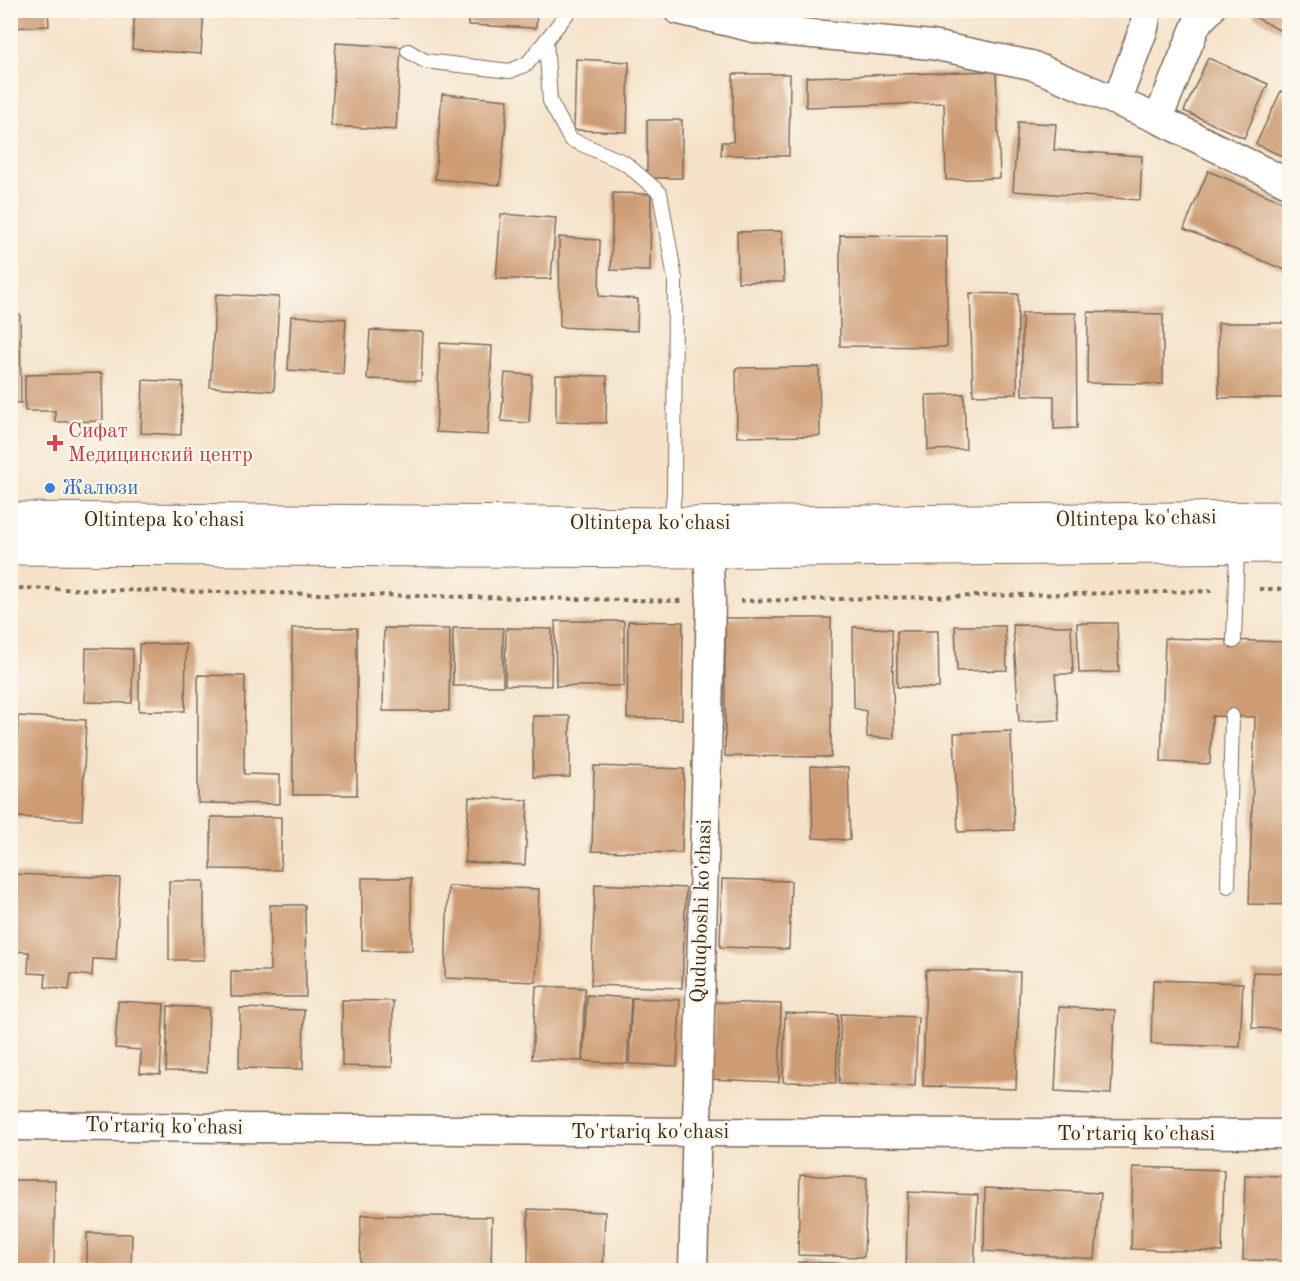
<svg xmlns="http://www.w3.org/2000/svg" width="1300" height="1281" font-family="'Old Standard TT',serif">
<rect width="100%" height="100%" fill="#fbf7ec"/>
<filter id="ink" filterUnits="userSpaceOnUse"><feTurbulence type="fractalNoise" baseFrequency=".0167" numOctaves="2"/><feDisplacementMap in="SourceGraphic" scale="12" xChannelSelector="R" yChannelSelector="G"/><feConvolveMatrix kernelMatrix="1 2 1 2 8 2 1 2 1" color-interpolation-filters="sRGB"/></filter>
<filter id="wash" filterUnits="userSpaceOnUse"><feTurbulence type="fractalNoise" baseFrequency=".008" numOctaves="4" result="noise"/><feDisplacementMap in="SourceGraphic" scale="24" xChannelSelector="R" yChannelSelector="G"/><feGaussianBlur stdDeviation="1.35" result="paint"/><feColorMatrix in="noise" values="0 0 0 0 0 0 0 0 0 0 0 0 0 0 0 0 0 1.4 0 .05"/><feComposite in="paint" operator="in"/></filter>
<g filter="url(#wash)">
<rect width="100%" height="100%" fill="#f5e2c9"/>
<g id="blocks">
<g fill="#cd9c75">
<polygon points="10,10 48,10 49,26 10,28"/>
<polygon points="135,10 204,10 201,54 132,49"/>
<polygon points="359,10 397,10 397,18 358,16"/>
<polygon points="468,10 537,10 536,28 468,25"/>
<polygon points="1256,10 1290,10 1290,36 1253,16"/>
<polygon points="336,43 401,47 396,130 331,126"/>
<polygon points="1208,58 1268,84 1244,138 1184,111"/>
<polygon points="576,59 629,62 627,132 574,130"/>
<polygon points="996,71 1000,178 946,180 944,103 806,107 806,77"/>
<polygon points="733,74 790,74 789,156 721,155 722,142 733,142"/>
<polygon points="1281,91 1290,95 1290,160 1256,144"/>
<polygon points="442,94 508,100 500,185 435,179"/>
<rect x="647" y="120" width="35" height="58"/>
<polygon points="1018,122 1056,124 1054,150 1142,156 1140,200 1013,191"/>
<polygon points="1208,171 1290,205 1290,272 1184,229"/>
<polygon points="613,193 651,194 650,271 611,270"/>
<polygon points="501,214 556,218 551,279 496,279"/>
<polygon points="782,231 784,282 738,282 737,232"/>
<polygon points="840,235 947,236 947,347 840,346"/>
<polygon points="559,237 600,240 599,296 638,299 637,331 560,327"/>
<polygon points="970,293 1018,294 1017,394 973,395"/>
<polygon points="216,294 279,297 274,391 210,387"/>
<polygon points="1088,312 1163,314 1163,384 1087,383"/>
<polygon points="1022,313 1076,313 1077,428 1054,429 1054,396 1022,395"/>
<polygon points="10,314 20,314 21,403 10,403"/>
<polygon points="291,316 346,319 343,374 288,370"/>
<polygon points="1218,323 1290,323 1290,398 1219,398"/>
<polygon points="370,330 423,332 421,381 367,379"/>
<polygon points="440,343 492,346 488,435 436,432"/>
<polygon points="819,367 820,436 737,437 736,368"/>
<polygon points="102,373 103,421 55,422 55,411 25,411 25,375"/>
<polygon points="505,373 532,375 529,423 501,421"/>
<polygon points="556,375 607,376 606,423 556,422"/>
<polygon points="143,380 183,382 181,435 141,433"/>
<polygon points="964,394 966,449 928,450 926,395"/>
<polygon points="725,618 831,618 831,757 725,756"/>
<polygon points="555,621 624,621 624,686 556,686"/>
<polygon points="628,621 683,622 682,719 627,718"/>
<polygon points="1077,623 1117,623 1119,672 1079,673"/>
<polygon points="1013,625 1071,626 1073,674 1055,674 1059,720 1019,722"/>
<polygon points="955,626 1005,626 1007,670 957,671"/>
<polygon points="853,627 892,629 894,739 867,737 866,711 854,708"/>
<polygon points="292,628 357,628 357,795 293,795"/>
<polygon points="384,628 450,629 449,711 383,711"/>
<rect x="453" y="628" width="50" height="58"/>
<polygon points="506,628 552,629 551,686 505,685"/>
<polygon points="897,631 938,631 939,688 897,687"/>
<polygon points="1165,638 1290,642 1290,905 1249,904 1255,717 1212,716 1210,764 1161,762"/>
<polygon points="139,644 186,644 185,711 139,711"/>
<polygon points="86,648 133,649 132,703 85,702"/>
<polygon points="198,675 245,676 244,774 280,775 280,804 198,803"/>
<polygon points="18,716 86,720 82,820 14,817"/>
<rect x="533" y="716" width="37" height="61"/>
<polygon points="1011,731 1014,830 958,832 954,733"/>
<polygon points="594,766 684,769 682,853 592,851"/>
<polygon points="811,766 848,768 850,840 813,838"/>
<polygon points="469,797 528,800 525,865 465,862"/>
<polygon points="211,817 281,817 281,870 211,869"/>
<polygon points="10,874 120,878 116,960 93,959 92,976 71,974 69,990 45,987 46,974 28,973 29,952 10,951"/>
<polygon points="362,878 411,878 412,950 362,951"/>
<polygon points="722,879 791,881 789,949 720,947"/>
<rect x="169" y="881" width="35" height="79"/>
<polygon points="595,884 686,888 682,988 591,985"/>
<polygon points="448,886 539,889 536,982 445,978"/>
<polygon points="270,905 305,905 306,997 231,997 231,971 270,971"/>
<polygon points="926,970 1020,972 1016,1089 923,1086"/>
<polygon points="1253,972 1290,973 1290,1029 1252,1028"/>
<polygon points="1153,980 1243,983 1240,1047 1151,1044"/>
<polygon points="536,986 585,988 582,1061 532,1059"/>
<polygon points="587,995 631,998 627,1064 583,1061"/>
<polygon points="632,998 680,1000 677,1066 629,1064"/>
<polygon points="342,1000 393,1001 392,1067 342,1066"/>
<polygon points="118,1001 164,1004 160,1074 140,1073 141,1050 115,1048"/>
<polygon points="713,1002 781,1004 779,1082 711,1079"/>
<polygon points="168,1006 209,1008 207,1072 166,1071"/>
<polygon points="1059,1007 1115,1010 1111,1094 1055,1091"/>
<polygon points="240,1008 304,1010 303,1069 239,1068"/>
<polygon points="785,1013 838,1015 836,1083 783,1082"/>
<polygon points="841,1014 918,1017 915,1086 839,1084"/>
<polygon points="1133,1167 1224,1170 1222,1252 1131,1249"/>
<polygon points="800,1175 867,1178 864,1257 798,1255"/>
<polygon points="1245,1175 1290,1176 1290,1261 1243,1260"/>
<polygon points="10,1180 55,1180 54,1270 10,1270"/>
<polygon points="985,1188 1101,1193 1095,1259 984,1251"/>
<polygon points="908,1192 978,1195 974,1270 906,1270"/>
<polygon points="528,1209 605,1212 603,1270 528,1270"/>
<polygon points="361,1215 492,1217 491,1270 360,1270"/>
<polygon points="87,1233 132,1234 131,1270 87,1270"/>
<polygon points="798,1262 864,1264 864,1270 798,1270"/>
</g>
</g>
</g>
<g filter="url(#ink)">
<use href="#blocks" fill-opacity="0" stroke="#7c6a5a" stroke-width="1.5"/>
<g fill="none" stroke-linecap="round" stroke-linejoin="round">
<defs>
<g id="service">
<polyline points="546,40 550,101 570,139 625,163 660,193 675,279 674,493 671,524"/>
<polyline points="408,51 425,61 510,71 527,64 570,10"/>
<polyline points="1234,641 1237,547"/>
<polyline points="1228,886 1232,716"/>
</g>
<g id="minor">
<polyline points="678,10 758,29 932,45 1031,65 1158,119 1290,184"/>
<polyline points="1117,100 1144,28 1147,10"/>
<polyline points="1158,119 1197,23 1210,10"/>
<polyline points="10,1126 696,1132 1290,1134"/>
<polyline points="693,1270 711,602 708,551"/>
</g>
<g id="secondary">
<polyline points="10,519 671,524 1290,518"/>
<polyline points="10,548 708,551 1290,546"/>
</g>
</defs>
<use href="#service" stroke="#7c6a5a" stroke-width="16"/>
<use href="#minor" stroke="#7c6a5a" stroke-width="31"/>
<use href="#secondary" stroke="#7c6a5a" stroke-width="35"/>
<g stroke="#7c6a5a" stroke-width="4" stroke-dasharray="4.5 4.5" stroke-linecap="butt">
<polyline points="10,588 682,601"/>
<polyline points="1259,589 1290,589"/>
<polyline points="740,601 1212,591"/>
</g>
<use href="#service" stroke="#fff" stroke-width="14"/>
<use href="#minor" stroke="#fff" stroke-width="28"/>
<use href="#secondary" stroke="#fff" stroke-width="33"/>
</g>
</g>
<path fill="#e0444e" stroke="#fbf7ec" stroke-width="2" d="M52 434h6v6h6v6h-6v6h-6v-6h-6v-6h6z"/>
<circle fill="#3f7fe0" stroke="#fbf7ec" stroke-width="2" cx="50" cy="488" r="6"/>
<g text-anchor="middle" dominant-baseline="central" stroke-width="4.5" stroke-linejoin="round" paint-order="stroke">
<g font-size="21" fill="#be3a42" stroke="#fbf7ec" text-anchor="start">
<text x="68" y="431">Сифат<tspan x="68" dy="24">Медицинский центр</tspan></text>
</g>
<g font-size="21" fill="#366cbe" stroke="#fbf7ec" text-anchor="start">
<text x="62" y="488">Жалюзи</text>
</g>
<g font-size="21" fill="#3b2a1e" stroke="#fbf7ec">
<text transform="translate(1136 519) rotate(-1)">Oltintepa ko'chasi</text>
<text x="164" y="520">Oltintepa ko'chasi</text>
<text x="650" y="523">Oltintepa ko'chasi</text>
<text transform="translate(702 911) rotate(-88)">Quduqboshi ko'chasi</text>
<text transform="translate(164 1127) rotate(1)">To'rtariq ko'chasi</text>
<text x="650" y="1132">To'rtariq ko'chasi</text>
<text x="1136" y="1134">To'rtariq ko'chasi</text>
</g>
</g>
<rect width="1300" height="1281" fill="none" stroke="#fbf7ec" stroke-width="36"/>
</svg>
